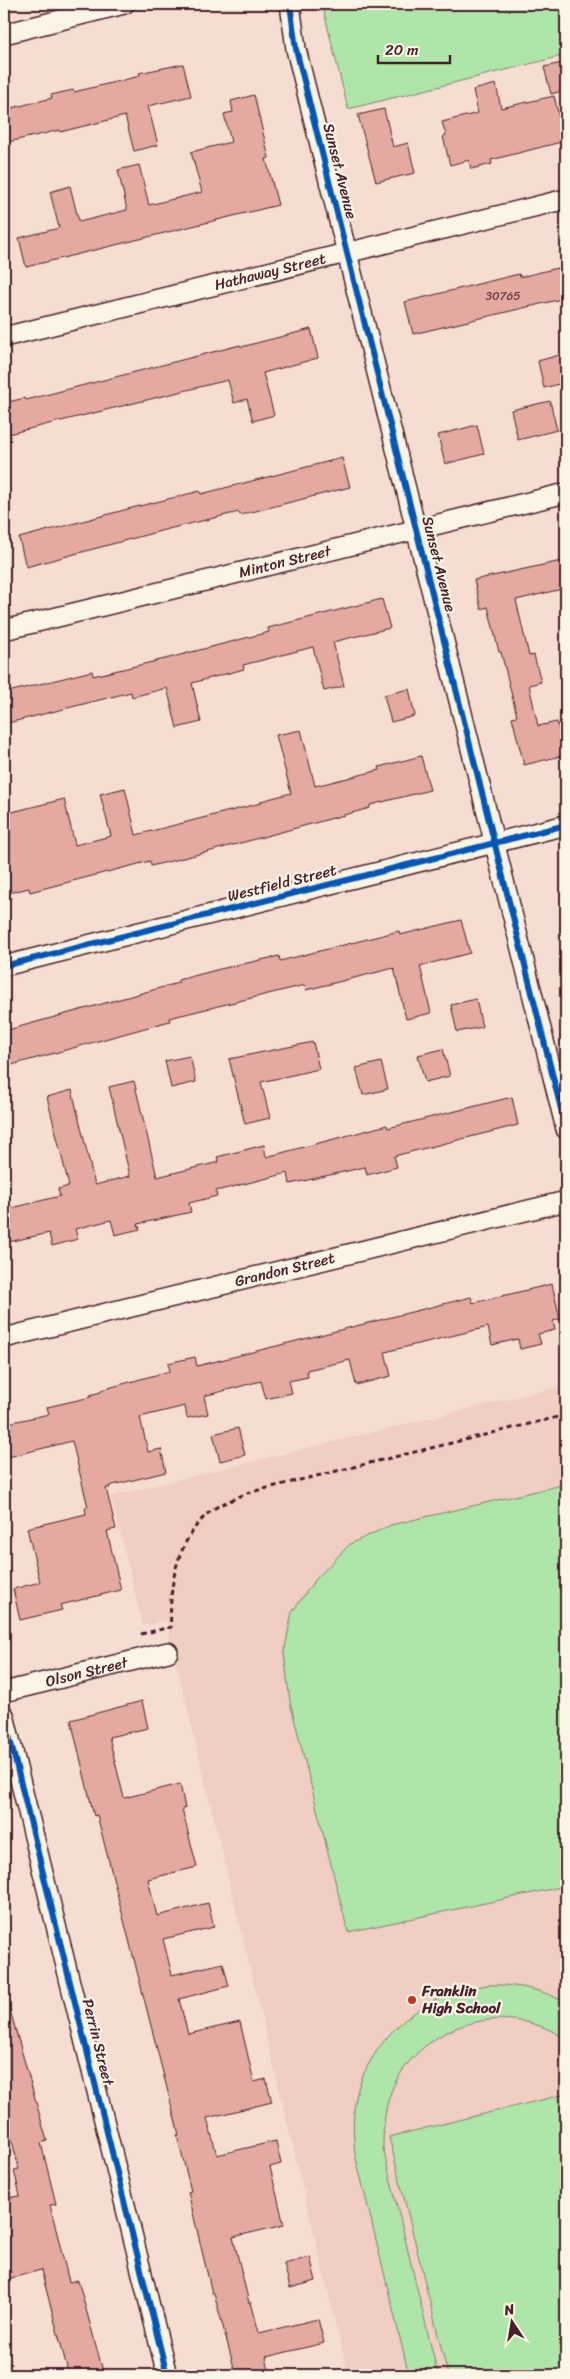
<svg xmlns="http://www.w3.org/2000/svg" width="570" height="2379" font-family="Sriracha,sans-serif">
<rect width="100%" height="100%" fill="#f5ded1"/>
<filter id="ink" filterUnits="userSpaceOnUse"><feTurbulence type="fractalNoise" baseFrequency=".02" numOctaves="2"/><feDisplacementMap in="SourceGraphic" scale="10" xChannelSelector="R" yChannelSelector="G"/><feConvolveMatrix kernelMatrix="1 2 1 2 8 2 1 2 1" color-interpolation-filters="sRGB"/></filter>
<g filter="url(#ink)">
<polygon fill="#f0cec3" points="566,1385 566,2375 348,2375 166,1620 143,1626 111,1496"/>
<g fill="#aee5a9" stroke="#7c826a">
<polygon points="322,4 566,4 566,55 348,109"/>
<polygon points="566,1484 566,1886 348,1932 290,1702 284,1653 292,1612 315,1580 350,1544 391,1525"/>
<path d="M488,1985C515,1984 542,1989 566,2003V2039C508,2001 430,2020 396,2081C385,2101 383,2125 383,2148L438,2375H409L355,2154C353,2133 352,2114 357,2093C360,2080 367,2066 374,2055C401,2013 440,1992 488,1985Z"/>
<polygon points="566,2094 566,2375 448,2375 389,2137"/>
</g>
<g fill="#e4aaa1" stroke="#4a1f2b">
<polygon points="566,62 566,90 551,94 544,67"/>
<polygon points="183,64 191,96 148,106 158,145 134,151 125,116 60,132 60,130 4,143 4,110 52,98 51,95 73,90 74,92 140,76 139,73"/>
<polygon points="496,84 501,108 554,96 565,141 491,160 492,164 471,169 469,160 450,165 443,136 446,135 442,122 478,113 473,90"/>
<polygon points="254,95 269,158 266,159 278,205 26,267 19,238 59,228 50,192 70,186 79,222 127,210 118,170 139,165 149,205 202,192 191,152 231,142 224,114 233,112 231,101"/>
<polygon points="384,109 393,147 408,143 415,173 376,182 358,115"/>
<polygon points="566,266 566,298 413,334 405,302 519,274 520,277"/>
<polygon points="311,329 318,358 263,373 274,415 253,421 247,399 234,403 228,380 4,435 4,403 25,398 26,400 240,345 241,347"/>
<polygon points="563,354 566,366 566,382 544,388 538,361"/>
<polygon points="550,401 557,430 518,440 511,410"/>
<polygon points="477,425 484,454 445,464 438,435"/>
<polygon points="342,458 350,487 240,515 239,512 168,529 26,567 19,538 128,509 200,491 201,494"/>
<polygon points="566,560 566,588 516,600 529,656 534,655 541,682 529,685 538,726 557,722 565,755 524,765 512,717 517,716 501,652 499,652 488,607 481,609 474,580"/>
<polygon points="382,599 390,628 333,642 344,686 324,691 313,647 243,665 244,669 192,683 201,722 177,728 167,688 132,697 131,692 4,724 4,693 92,671 93,676 165,659 269,632 268,628"/>
<polygon points="409,689 415,716 391,722 384,695"/>
<polygon points="301,730 315,786 380,770 379,767 421,756 430,790 370,805 370,808 211,851 151,866 150,861 30,892 29,888 4,894 4,814 64,799 75,845 111,836 100,794 125,788 136,835 261,803 261,801 291,793 276,735"/>
<polygon points="461,920 470,953 420,966 431,1013 406,1019 394,968 306,990 305,985 169,1018 170,1021 8,1066 4,1048 4,1031 178,983 178,980 220,969 279,956 280,961 399,931 400,935"/>
<polygon points="476,999 482,1027 457,1032 451,1005"/>
<polygon points="313,1042 319,1069 261,1082 270,1118 245,1124 229,1059"/>
<polygon points="443,1049 450,1076 425,1082 418,1055"/>
<polygon points="190,1056 196,1082 171,1088 165,1061"/>
<polygon points="381,1062 388,1089 363,1095 356,1068"/>
<polygon points="134,1081 157,1177 219,1162 217,1157 264,1145 266,1157 387,1125 388,1128 512,1097 518,1125 394,1156 397,1167 367,1175 365,1167 290,1184 288,1173 216,1191 217,1196 189,1203 191,1212 138,1224 140,1229 115,1235 111,1220 75,1229 78,1239 52,1246 49,1233 4,1243 4,1210 60,1196 58,1189 69,1186 47,1097 72,1090 95,1185 130,1176 109,1087"/>
<polygon points="552,1284 560,1319 553,1321 555,1330 538,1334 541,1344 520,1349 518,1339 492,1345 488,1327 385,1352 391,1376 356,1385 350,1360 307,1370 308,1377 289,1381 292,1393 266,1399 261,1381 204,1396 208,1414 187,1418 185,1406 140,1417 148,1452 161,1449 166,1472 109,1486 110,1488 106,1488 116,1529 107,1531 121,1590 60,1605 62,1610 20,1620 13,1589 40,1582 27,1528 86,1514 85,1507 88,1507 72,1441 4,1458 4,1424 49,1414 47,1407 91,1397 90,1395 101,1392 101,1390 170,1371 168,1363 195,1357 197,1366 471,1297 473,1303"/>
<polygon points="238,1428 245,1455 220,1461 213,1434"/>
<polygon points="142,1701 148,1728 109,1737 124,1798 180,1784 185,1808 182,1809 197,1867 148,1879 157,1916 208,1903 214,1927 163,1939 172,1975 223,1963 229,1986 179,1999 188,2034 240,2022 254,2082 266,2079 272,2102 207,2118 217,2155 276,2141 281,2164 270,2167 284,2225 233,2237 249,2303 251,2302 259,2333 318,2319 324,2343 266,2357 270,2375 236,2375 214,2293 212,2293 188,2192 191,2191 177,2135 179,2135 97,1815 94,1816 71,1720"/>
<polygon points="10,2010 47,2141 41,2143 56,2204 50,2205 69,2282 78,2280 104,2375 69,2375 41,2270 4,2280 4,2198 20,2196 14,2170 19,2169 4,2108 4,2011"/>
<polygon points="310,2257 316,2281 290,2288 284,2264"/>
</g>
<g fill="none" stroke-linecap="round" stroke-linejoin="round">
<defs>
<g id="minor">
<polyline points="290,4 296,49 566,1129"/>
<polyline points="4,34 124,4"/>
<path id="s1" d="M4,337L566,199"/>
<path id="s2" d="M4,630L566,493"/>
<polyline points="4,966 566,825"/>
<path id="s3" d="M4,1338L566,1201"/>
<path id="s4" d="M4,1692L168,1652"/>
<polyline points="4,1715 167,2375"/>
</g>
</defs>
<use href="#minor" stroke="#4a1f2b" stroke-width="22"/>
<path stroke="#4a1f2b" stroke-width="3" stroke-dasharray="5 4" stroke-linecap="butt" d="M141,1634L171,1627C168,1584 178,1534 215,1508C225,1502 237,1498 247,1493L566,1415"/>
<use href="#minor" stroke="#fcf5e5" stroke-width="19"/>
<defs>
<g id="cycleway">
<polyline points="290,4 296,49 566,1129"/>
<polyline points="4,966 566,825"/>
<polyline points="4,1715 167,2375"/>
</g>
</defs>
<use href="#cycleway" stroke="#fcf5e5" stroke-width="9"/>
<use href="#cycleway" stroke="#0057b8" stroke-width="6"/>
</g>
</g>
<circle fill="#c8321e" stroke="#fcf5e5" stroke-width="2" cx="412" cy="2000" r="5"/>
<g text-anchor="middle" dominant-baseline="central" stroke-width="4.5" stroke-linejoin="round" paint-order="stroke">
<g font-size="12" fill="#704248">
<text x="503" y="296">30765</text>
</g>
<g font-size="15" fill="#4a1f2b" stroke="#fcf5e5">
<text transform="translate(340 171) rotate(76)">Sunset Avenue</text>
<text stroke="none"><textPath href="#s1" startOffset="274">Hathaway Street</textPath></text>
<text stroke="none"><textPath href="#s2" startOffset="289">Minton Street</textPath></text>
<text transform="translate(439 564) rotate(76)">Sunset Avenue</text>
<text transform="translate(282 883) rotate(-14)">Westfield Street</text>
<text stroke="none"><textPath href="#s3" startOffset="289">Grandon Street</textPath></text>
<text stroke="none"><textPath href="#s4" startOffset="85">Olson Street</textPath></text>
<text transform="translate(98 2042) rotate(76)">Perrin Street</text>
</g>
<g font-size="15" font-weight="bold" fill="#4a1f2b" stroke="#fcf5e5" text-anchor="start">
<text x="422" y="1991">Franklin<tspan x="422" dy="17">High School</tspan></text>
</g>
</g>
<rect width="570" height="2379" fill="none" stroke="#fcf5e5" stroke-width="20"/>
<rect x="10" y="10" width="550" height="2359" fill="none" stroke="#4a1f2b" stroke-width="2" filter="url(#ink)"/>
<g transform="translate(512 2322) rotate(348)" stroke="#fcf5e5" stroke-width="4" paint-order="stroke">
<path d="M0-4L9 19L0 12L-9 19Z" fill="#4a1f2b"/>
<text y="-8" font-size="14" font-weight="bold" text-anchor="middle" fill="#4a1f2b">N</text>
</g>
<path d="M378 55v8h72v-8" fill="none" stroke="#4a1f2b" stroke-width="2.5"/>
<text x="385" y="55" font-size="15" fill="#4a1f2b" stroke="#fcf5e5" stroke-width="4" paint-order="stroke">20 m</text>
</svg>
